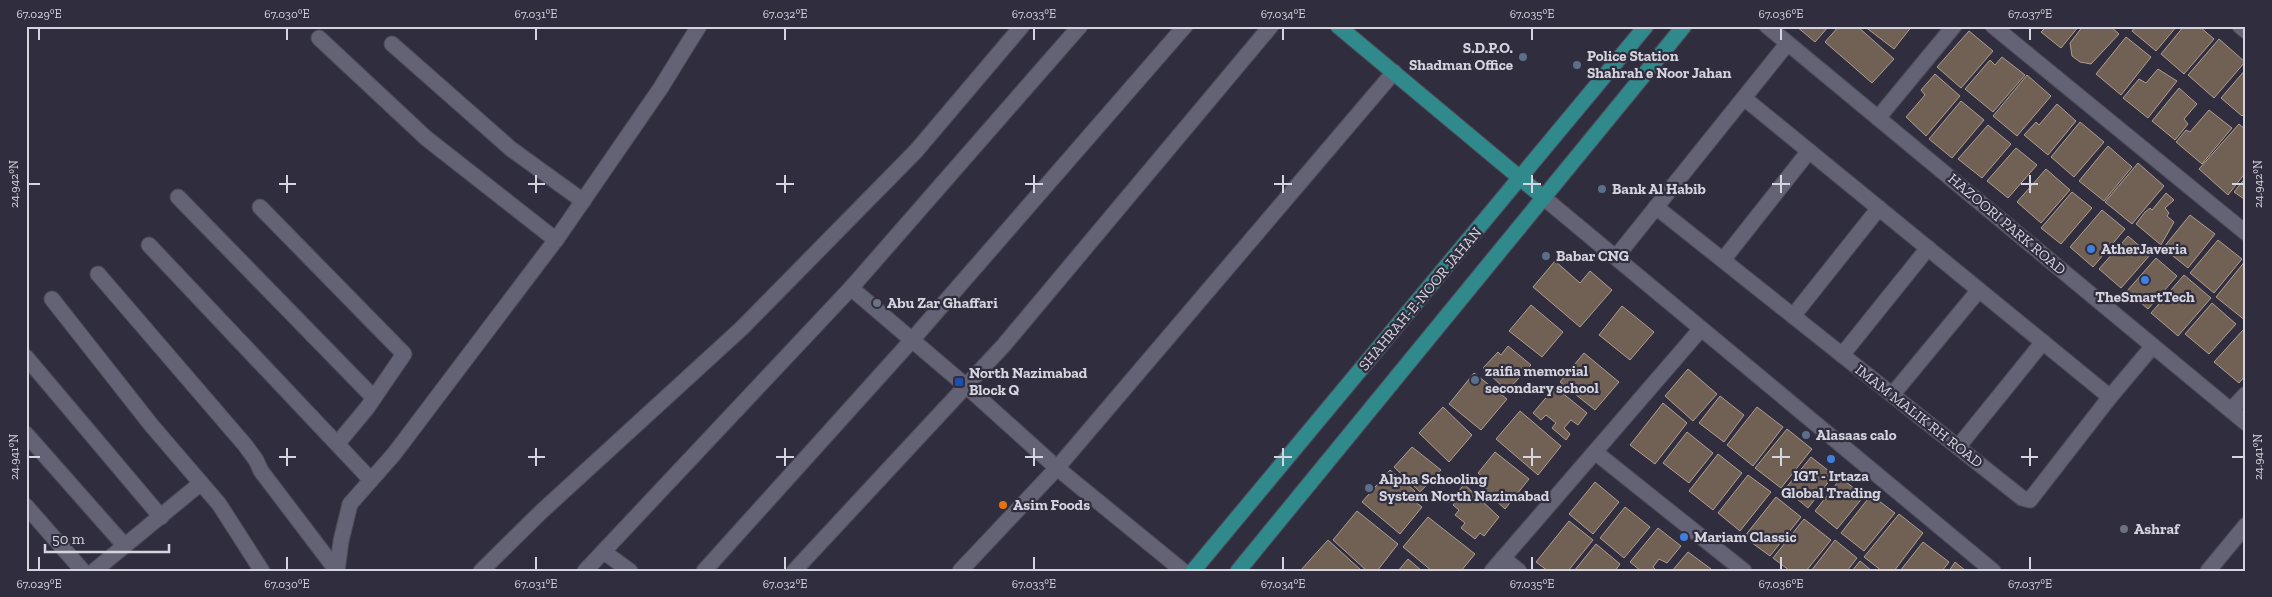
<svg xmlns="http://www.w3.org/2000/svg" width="2272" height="597" font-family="'Zilla Slab',serif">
<rect width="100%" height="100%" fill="#302e3e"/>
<g fill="#706154" stroke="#ae9e90">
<polygon points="1796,26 1829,26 1815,42"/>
<polygon points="1839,26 1857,26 1894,59 1872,83 1825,42"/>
<polygon points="1864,26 1912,26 1894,49"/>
<polygon points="2047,26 2079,26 2061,48 2041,32"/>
<polygon points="2083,26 2110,26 2119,34 2091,64 2080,62 2072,56 2070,43"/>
<polygon points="2136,26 2177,26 2156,51 2132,31"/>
<polygon points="2184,26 2199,26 2214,39 2184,74 2161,54"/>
<polygon points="1969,31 1993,51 1961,88 1937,67"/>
<polygon points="2126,37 2151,57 2121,95 2096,74"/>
<polygon points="2219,39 2245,62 2214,98 2188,75"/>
<polygon points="2002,57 2025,75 1993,112 1965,89 1990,60 1995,65"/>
<polygon points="2158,69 2177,81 2148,118 2123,98 2139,79 2146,83"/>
<polygon points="2246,69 2246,112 2242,116 2221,98"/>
<polygon points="1935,74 1960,96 1926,136 1906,117 1925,95 1921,90"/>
<polygon points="2027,75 2051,96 2017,136 1993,116"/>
<polygon points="2179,88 2197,104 2184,119 2188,124 2175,140 2152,121"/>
<polygon points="1961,101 1984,120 1952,158 1929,139"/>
<polygon points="2057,104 2076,121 2048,155 2024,135 2036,122 2039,125"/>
<polygon points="2209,110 2232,128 2202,164 2176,142 2186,130 2190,132"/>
<polygon points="2080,122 2104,142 2074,177 2051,157"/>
<polygon points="2239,124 2246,130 2246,172 2228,195 2199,169"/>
<polygon points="1988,125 2011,144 1982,178 1958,159"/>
<polygon points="2108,146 2132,167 2104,201 2079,181"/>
<polygon points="2016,148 2037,165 2008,198 1987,181"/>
<polygon points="2138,163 2164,186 2132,224 2105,202"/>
<polygon points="2046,169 2070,190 2041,223 2017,202"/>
<polygon points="2246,177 2246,197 2244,199 2234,192"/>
<polygon points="2072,192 2092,208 2061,244 2041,228"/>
<polygon points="2166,193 2174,200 2165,208 2169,213 2167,216 2174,222 2161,245 2136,224 2145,212 2150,208 2152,210"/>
<polygon points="2102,210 2125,229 2093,267 2070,247"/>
<polygon points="2190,215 2215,234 2188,268 2163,248"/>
<polygon points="2128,236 2150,255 2121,288 2099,269"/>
<polygon points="2218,240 2242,259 2214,293 2190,273"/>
<polygon points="2156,258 2177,276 2148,309 2127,291"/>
<polygon points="2246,260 2246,321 2216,297"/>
<polygon points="1555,261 1580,283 1590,271 1612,290 1580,327 1533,287"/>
<polygon points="2184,275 2211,298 2178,336 2151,313"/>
<polygon points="2212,303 2236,324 2209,354 2185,334"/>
<polygon points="1531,305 1563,332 1542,357 1509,331"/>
<polygon points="1622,306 1654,332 1630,360 1599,335"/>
<polygon points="2243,330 2246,331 2246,375 2239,383 2214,362"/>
<polygon points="1508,346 1531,365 1507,391 1483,368 1498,352 1501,355"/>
<polygon points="1584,353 1619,382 1595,410 1560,382"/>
<polygon points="1688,369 1717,394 1693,421 1665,396"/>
<polygon points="1474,373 1507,399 1481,430 1449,404"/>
<polygon points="1555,387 1587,413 1578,425 1571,420 1564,428 1570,434 1566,440 1552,428 1556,423 1546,415 1541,420 1533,413"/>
<polygon points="1720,396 1744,415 1724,442 1699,423"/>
<polygon points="1663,403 1687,423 1655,464 1630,445"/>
<polygon points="1443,407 1472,435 1449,462 1419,433"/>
<polygon points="1757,407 1783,427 1753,466 1727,445"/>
<polygon points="1520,411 1561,446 1538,475 1496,439"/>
<polygon points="1787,429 1812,449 1781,488 1755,468"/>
<polygon points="1687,432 1713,453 1689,483 1663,463"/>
<polygon points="1412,447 1441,470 1420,492 1394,467"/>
<polygon points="1495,452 1529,479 1505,509 1479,485 1484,478 1478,473"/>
<polygon points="1718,454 1742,473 1713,510 1689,491"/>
<polygon points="1811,457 1834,475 1808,508 1785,489"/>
<polygon points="1390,470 1415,491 1410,498 1422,507 1400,534 1362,502"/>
<polygon points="1748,475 1771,492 1740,531 1718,513"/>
<polygon points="1841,478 1864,496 1837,529 1815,511"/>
<polygon points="1595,482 1619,502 1593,534 1569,514"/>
<polygon points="1464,484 1499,517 1484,536 1480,533 1475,539 1461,528 1465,523 1455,515 1459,510 1453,505 1462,494 1459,491"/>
<polygon points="1871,495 1895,513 1864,551 1841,533"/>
<polygon points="1776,497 1801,517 1770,556 1744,537"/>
<polygon points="1625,507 1650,527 1624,558 1600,538"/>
<polygon points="1357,511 1398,544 1377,571 1367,571 1333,540"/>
<polygon points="1899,514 1923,533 1894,571 1882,571 1864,557"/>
<polygon points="1428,517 1475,554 1461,571 1432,571 1403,547"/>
<polygon points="1804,519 1831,540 1806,571 1790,571 1773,558"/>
<polygon points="1569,521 1593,540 1568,571 1548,571 1536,562"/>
<polygon points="1658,528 1681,546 1667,563 1659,559 1653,567 1657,571 1641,571 1630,562"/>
<polygon points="1328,540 1362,571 1300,571"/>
<polygon points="1835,540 1857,558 1847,571 1811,571"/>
<polygon points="1923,542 1949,562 1942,571 1900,571"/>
<polygon points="1596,544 1620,564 1615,571 1574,571"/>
<polygon points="1688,552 1711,569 1710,571 1672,571"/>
<polygon points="1408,559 1422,571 1398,571"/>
<polygon points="1860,561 1872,571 1852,571"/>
<polygon points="1955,562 1966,571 1949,571"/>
</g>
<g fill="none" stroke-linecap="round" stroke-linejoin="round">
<defs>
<g id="minor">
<polyline points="1767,26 2246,423"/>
<polyline points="1993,26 2246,233"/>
<polyline points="2240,26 2246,31"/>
<polyline points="319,38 426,138 556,240"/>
<polyline points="392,44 511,149 583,201"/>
<polyline points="1744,98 2110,397"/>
<polyline points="1878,118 1954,26"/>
<polyline points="178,197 374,398"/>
<polyline points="1544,198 1993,571"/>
<polyline points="260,207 404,354 367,408 338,443"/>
<polyline points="1656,207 2022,498 2030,500 2110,397 2153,346"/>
<polyline points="149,245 371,480"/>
<polyline points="1616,257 1787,44"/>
<polyline points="1723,260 1809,151"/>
<polyline points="98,274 245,445 256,460 261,471 337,571"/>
<polyline points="851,288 966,386 1057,468 1183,571"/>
<polyline points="52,299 152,426 219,504 262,571"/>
<polyline points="1793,316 1879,208"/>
<polyline points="1842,355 1928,248"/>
<polyline points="26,357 161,517"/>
<polyline points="1892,395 1979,290"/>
<polyline points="2231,410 2246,394"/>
<polyline points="26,434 124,545"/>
<polyline points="1958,447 2043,342"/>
<polyline points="1595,452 1744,571"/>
<polyline points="26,506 83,571"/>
<polyline points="604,552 630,571"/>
<polyline points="1503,558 1519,571"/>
<polyline points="94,571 201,483"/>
<polyline points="337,571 341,541 350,504 394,454 558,237 660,89 699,26"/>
<polyline points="481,571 542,511 742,328 916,151 1022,26"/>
<polyline points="585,571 851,288 1080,26"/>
<polyline points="704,571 912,340 1185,26"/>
<polyline points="794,571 1004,345 1271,26"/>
<polyline points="960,571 1057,468 1394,72"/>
<polyline points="1492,571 1700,330"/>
<polyline points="2208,571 2246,525"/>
</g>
<g id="major">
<polyline points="1338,26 1544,198"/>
<polyline points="1193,571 1646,26"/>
<polyline points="1238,571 1684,26"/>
</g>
</defs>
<use href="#minor" stroke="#4d4b59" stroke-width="17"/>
<use href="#major" stroke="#4d4b59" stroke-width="17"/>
<use href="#minor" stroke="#646375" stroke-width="15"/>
<use href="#major" stroke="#308a8b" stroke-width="15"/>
</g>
<path fill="none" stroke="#d6d5df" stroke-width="2" d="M39,28V40M287,28V40M536,28V40M785,28V40M1034,28V40M1283,28V40M1532,28V40M1781,28V40M2030,28V40M287,175V193M536,175V193M785,175V193M1034,175V193M1283,175V193M1532,175V193M1781,175V193M2030,175V193M28,184H40M279,184H296M528,184H545M776,184H794M1025,184H1043M1274,184H1292M1523,184H1541M1772,184H1790M2021,184H2038M2232,184H2244M287,448V466M536,448V466M785,448V466M1034,448V466M1283,448V466M1532,448V466M1781,448V466M2030,448V466M28,457H40M279,457H296M528,457H545M776,457H794M1025,457H1043M1274,457H1292M1523,457H1541M1772,457H1790M2021,457H2038M2232,457H2244M39,557V570M287,557V570M536,557V570M785,557V570M1034,557V570M1283,557V570M1532,557V570M1781,557V570M2030,557V570"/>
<g fill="#5c6f8a" stroke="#302e3e" stroke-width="2">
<circle cx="1523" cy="57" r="5"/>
<circle cx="1577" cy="65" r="5"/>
<circle cx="1602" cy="189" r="5"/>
<circle cx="1546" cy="256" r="5"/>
<circle cx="1475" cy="380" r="5"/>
<circle cx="1806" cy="435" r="5"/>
<circle cx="1369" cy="488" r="5"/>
</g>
<g fill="#3f7fe0" stroke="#302e3e" stroke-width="2">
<circle cx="2091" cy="249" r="5"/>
<circle cx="2145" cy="280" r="5"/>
<circle cx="1831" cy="459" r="5"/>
<circle cx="1684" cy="537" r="5"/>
</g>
<g fill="#6b7280" stroke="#302e3e" stroke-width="2">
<circle cx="877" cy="303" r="5"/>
<circle cx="2124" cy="529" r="5"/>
</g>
<rect fill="#1a4fb4" stroke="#302e3e" stroke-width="2" x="954" y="377" width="10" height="10" rx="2.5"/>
<circle fill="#e8710a" stroke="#302e3e" stroke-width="2" cx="1003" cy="505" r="5"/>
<g text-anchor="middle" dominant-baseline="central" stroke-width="4.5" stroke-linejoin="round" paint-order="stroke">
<g font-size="15" font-weight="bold" fill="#d6d5df" stroke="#302e3e" text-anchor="start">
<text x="1513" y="48" text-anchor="end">S.D.P.O.<tspan x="1513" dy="17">Shadman Office</tspan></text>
<text x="1587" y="56">Police Station<tspan x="1587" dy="17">Shahrah e Noor Jahan</tspan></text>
<text x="1612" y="189">Bank Al Habib</text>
<text x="2101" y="249">AtherJaveria</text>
<text x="1556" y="256">Babar CNG</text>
<text x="2145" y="297" text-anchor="middle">TheSmartTech</text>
<text x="887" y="303">Abu Zar Ghaffari</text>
<text x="1485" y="371">zaifia memorial<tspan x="1485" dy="17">secondary school</tspan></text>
<text x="969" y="373">North Nazimabad<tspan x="969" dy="17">Block Q</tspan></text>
<text x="1816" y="435">Alasaas calo</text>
<text x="1831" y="476" text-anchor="middle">IGT - Irtaza<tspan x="1831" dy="17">Global Trading</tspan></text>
<text x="1379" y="479">Alpha Schooling<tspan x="1379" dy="17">System North Nazimabad</tspan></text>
<text x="1013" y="505">Asim Foods</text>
<text x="2134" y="529">Ashraf</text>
<text x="1694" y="537">Mariam Classic</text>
</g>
<g font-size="15" fill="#d6d5df" stroke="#302e3e">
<text transform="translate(2007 224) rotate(40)">HAZOORI PARK ROAD</text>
<text transform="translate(1420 299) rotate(-50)">SHAHRAH-E-NOOR JAHAN</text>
<text transform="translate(1919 416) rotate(38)">IMAM MALIK RH ROAD</text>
</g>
</g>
<rect width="2272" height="597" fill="none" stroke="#302e3e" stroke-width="55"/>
<path d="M45 544v8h124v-8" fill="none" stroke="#d6d5df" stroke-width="2.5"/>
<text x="52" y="544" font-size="15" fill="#d6d5df" stroke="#302e3e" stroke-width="4" paint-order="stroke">50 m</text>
<rect x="28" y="28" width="2216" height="542" fill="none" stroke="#d6d5df" stroke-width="2"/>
<g font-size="12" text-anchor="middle" fill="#d6d5df">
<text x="39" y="18">67.029°E</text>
<text x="287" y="18">67.030°E</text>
<text x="536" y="18">67.031°E</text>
<text x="785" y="18">67.032°E</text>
<text x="1034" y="18">67.033°E</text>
<text x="1283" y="18">67.034°E</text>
<text x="1532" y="18">67.035°E</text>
<text x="1781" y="18">67.036°E</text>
<text x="2030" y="18">67.037°E</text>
<text transform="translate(14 184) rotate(-90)" y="4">24.942°N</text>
<text transform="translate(2258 184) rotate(-90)" y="4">24.942°N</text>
<text transform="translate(14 457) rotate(-90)" y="4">24.941°N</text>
<text transform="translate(2258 457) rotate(-90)" y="4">24.941°N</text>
<text x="39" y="588">67.029°E</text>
<text x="287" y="588">67.030°E</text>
<text x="536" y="588">67.031°E</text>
<text x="785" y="588">67.032°E</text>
<text x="1034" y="588">67.033°E</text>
<text x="1283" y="588">67.034°E</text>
<text x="1532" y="588">67.035°E</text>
<text x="1781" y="588">67.036°E</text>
<text x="2030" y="588">67.037°E</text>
</g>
</svg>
